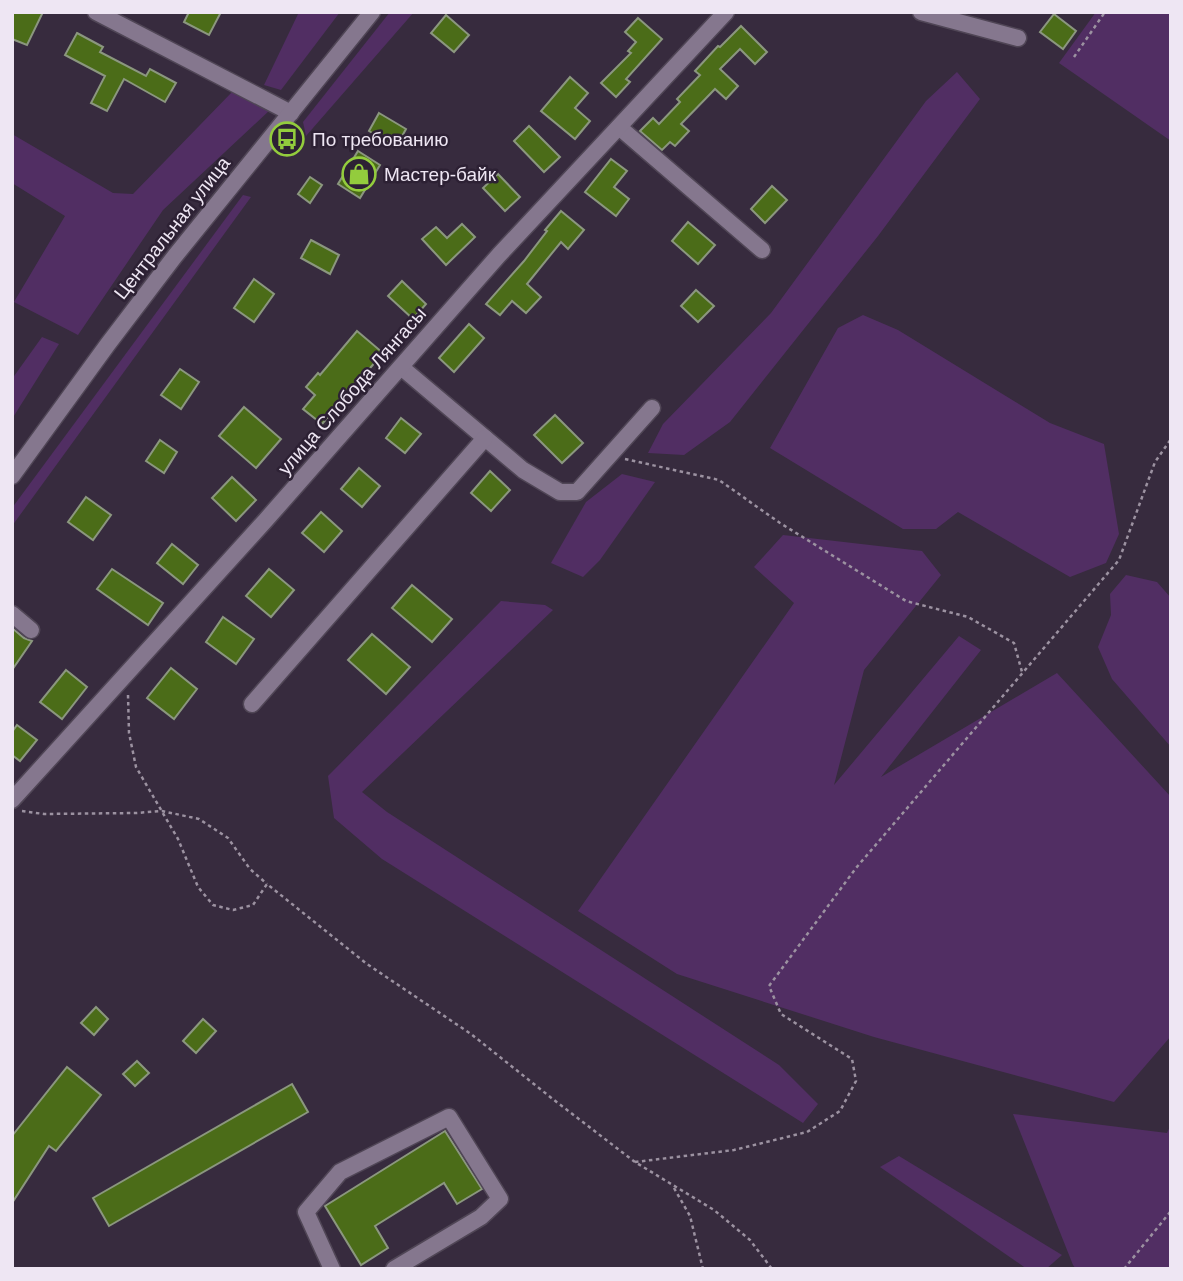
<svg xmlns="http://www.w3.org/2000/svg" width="1183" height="1281" font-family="Arial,sans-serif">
<rect width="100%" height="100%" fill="#372b3e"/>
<g fill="#512e63">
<polygon points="299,12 340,12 281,90 264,85"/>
<polygon points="390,12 414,12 306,136 303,122"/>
<polygon points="1096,12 1171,12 1171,141 1059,63"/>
<polygon points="957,72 980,99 878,236 730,422 684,455 648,453 663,424 771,313 926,101"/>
<polygon points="233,91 271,109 163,210 78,335 14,302 65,216 12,183 12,134 113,193 133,194"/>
<polygon points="243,195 251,197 12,526 12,508"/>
<polygon points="863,315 898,330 1050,423 1104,444 1119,534 1106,563 1070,577 958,512 936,529 903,529 770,448 838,328"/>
<polygon points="42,337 59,344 12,419 12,379"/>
<polygon points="622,474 655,482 600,560 583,577 551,563 586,502"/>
<polygon points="783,535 922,551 941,575 864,670 834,785 959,636 981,650 881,777 1057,673 1171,797 1171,1036 1114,1102 874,1037 677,974 578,911 794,603 754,567"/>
<polygon points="1126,575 1157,582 1171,598 1171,747 1112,679 1098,647 1111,615 1110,594"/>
<polygon points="501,601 545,605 553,610 362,792 387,812 779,1065 818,1104 803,1123 382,859 334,818 328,776"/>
<polygon points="1013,1114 1167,1133 1171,1124 1171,1269 1076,1269 1073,1265"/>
<polygon points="899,1156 1062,1255 1046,1269 1027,1269 880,1167"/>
</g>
<g fill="#4b6c18" stroke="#8b977f" stroke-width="2">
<polygon points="12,12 43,12 27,45 12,39"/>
<polygon points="189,12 221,12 209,35 184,22"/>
<polygon points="1054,14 1076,31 1063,49 1040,32"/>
<polygon points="446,15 469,35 454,52 431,33"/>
<polygon points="638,18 662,39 626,79 630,82 616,97 601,83 631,53 628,51 636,42 625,32"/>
<polygon points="741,26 767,52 755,64 740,49 720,69 738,86 726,99 715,89 681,124 689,131 675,146 670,142 662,150 640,131 653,118 659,124 680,102 677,99 700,75 695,71 718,46 720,47"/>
<polygon points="77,33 103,47 100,52 146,76 150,69 176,83 165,102 124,79 107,111 91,103 105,76 65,55"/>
<polygon points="570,77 588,93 575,108 590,121 575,139 541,111"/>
<polygon points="379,113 406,129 396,147 369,131"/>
<polygon points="529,126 560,157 544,172 514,141"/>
<polygon points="358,151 380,165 360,198 338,184"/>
<polygon points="611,159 627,171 614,187 629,199 616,216 585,192"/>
<polygon points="498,174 520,197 505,211 483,188"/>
<polygon points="310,177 322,185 310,203 298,194"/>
<polygon points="772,186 787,200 765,223 751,209"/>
<polygon points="561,211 584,230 568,249 561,242 527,284 541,297 526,313 512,301 500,315 486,304 524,261 547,231 545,230"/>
<polygon points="688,222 715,245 698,264 672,241"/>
<polygon points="462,224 475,237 446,265 422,239 436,227 447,238"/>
<polygon points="311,240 339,255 330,274 301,258"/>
<polygon points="254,279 274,294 254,322 234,308"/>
<polygon points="402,281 426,304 413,319 388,296"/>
<polygon points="696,290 714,306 698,322 681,306"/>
<polygon points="469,324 484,338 454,372 439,358"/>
<polygon points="357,331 383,353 322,424 303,409 315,395 306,387 318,373 320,375"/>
<polygon points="180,369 199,382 181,409 161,395"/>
<polygon points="244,407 281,439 256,468 219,436"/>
<polygon points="555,415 583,443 562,463 534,435"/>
<polygon points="401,418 421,434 405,453 386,438"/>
<polygon points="160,440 177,452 164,473 146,461"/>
<polygon points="359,468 380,486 362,507 341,489"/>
<polygon points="490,471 510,490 491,511 471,493"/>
<polygon points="232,477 256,500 236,521 212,498"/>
<polygon points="86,497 111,515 93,540 68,522"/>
<polygon points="321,512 342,531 324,552 302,533"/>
<polygon points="172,544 198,565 183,584 157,563"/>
<polygon points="112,569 163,603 148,625 97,589"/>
<polygon points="269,569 294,590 271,617 246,596"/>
<polygon points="412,585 452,619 432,642 392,608"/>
<polygon points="223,617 254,639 236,664 206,642"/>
<polygon points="12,628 24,638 32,641 12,670"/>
<polygon points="372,634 410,667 386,694 348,660"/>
<polygon points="171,668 197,689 174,719 147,698"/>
<polygon points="66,670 87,687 62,719 40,702"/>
<polygon points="17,725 37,740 20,761 12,755 12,732"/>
<polygon points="96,1007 108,1019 94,1035 81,1023"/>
<polygon points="203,1019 216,1031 196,1053 183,1041"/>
<polygon points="137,1061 149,1073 135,1086 123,1074"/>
<polygon points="67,1067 101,1095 56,1151 49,1146 12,1203 12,1136"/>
<polygon points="292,1084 308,1112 109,1226 93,1198"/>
<polygon points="445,1131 482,1189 457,1204 444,1183 375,1226 388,1248 361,1265 325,1206"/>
</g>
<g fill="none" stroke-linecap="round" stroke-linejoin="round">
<defs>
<g id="minor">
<polyline points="96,12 291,113"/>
<polyline points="921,12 1018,38"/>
<polyline points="619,127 762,250"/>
<polyline points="401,367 523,470 560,492 577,492 652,408"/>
<polyline points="12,476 108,344 175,256 372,12"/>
<polyline points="12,614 31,630"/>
<polyline points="252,704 485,438"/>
<polyline points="12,800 265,521 499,255 726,12"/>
<polyline points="332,1269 306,1212 340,1172 449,1117 500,1199 481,1217 394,1269"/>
</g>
</defs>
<use href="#minor" stroke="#504656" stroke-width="19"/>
<g stroke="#9c92a1" stroke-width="2.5" stroke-dasharray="3.5 3.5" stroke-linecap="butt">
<polyline points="1074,57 1105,12"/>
<polyline points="625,459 719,480 780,523 906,601 968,617 1014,643 1022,672"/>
<polyline points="128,695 129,733 136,767 178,839 198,887 213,905 233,910 253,905 267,884 367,964 471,1034 554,1100 635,1162 714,1210 750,1240 772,1269"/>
<polyline points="22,811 44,814 136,813 162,811 199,819 228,838 250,869 267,884"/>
<polyline points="635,1162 734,1150 807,1132 840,1111 856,1081 852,1059 781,1014 769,986 856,868 1119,560 1155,462 1171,439"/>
<polyline points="674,1188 690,1216 703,1269"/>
<polyline points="1124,1269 1171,1211"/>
</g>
<use href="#minor" stroke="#85778e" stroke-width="16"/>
</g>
<defs>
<symbol id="bus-ring" viewBox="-11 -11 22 22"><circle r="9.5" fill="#2d2134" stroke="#93cc3d" stroke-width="1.5"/><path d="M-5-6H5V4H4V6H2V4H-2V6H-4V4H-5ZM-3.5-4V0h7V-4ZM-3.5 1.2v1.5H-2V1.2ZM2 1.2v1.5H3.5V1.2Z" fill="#93cc3d"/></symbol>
<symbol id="shop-ring" viewBox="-11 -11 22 22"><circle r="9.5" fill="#2d2134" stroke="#93cc3d" stroke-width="1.5"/><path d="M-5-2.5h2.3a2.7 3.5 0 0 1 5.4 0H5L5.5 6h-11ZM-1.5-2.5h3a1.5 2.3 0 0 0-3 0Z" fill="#93cc3d"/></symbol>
</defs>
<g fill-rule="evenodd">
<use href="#bus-ring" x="268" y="120" width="38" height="38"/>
<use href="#shop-ring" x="340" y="155" width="38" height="38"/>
</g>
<g text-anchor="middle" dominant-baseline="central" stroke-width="5" stroke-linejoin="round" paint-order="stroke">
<g font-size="19" fill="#eee6f3" stroke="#2d2134" text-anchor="start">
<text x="312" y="139">По требованию</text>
<text x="384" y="174">Мастер-байк</text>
</g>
<g font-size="19" fill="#eee6f3" stroke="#2d2134">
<text transform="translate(172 228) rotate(-52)">Центральная улица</text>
<text transform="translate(352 391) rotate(-49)">улица Слобода Лянгасы</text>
</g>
</g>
<rect width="1183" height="1281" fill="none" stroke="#eee6f3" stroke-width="28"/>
</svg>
